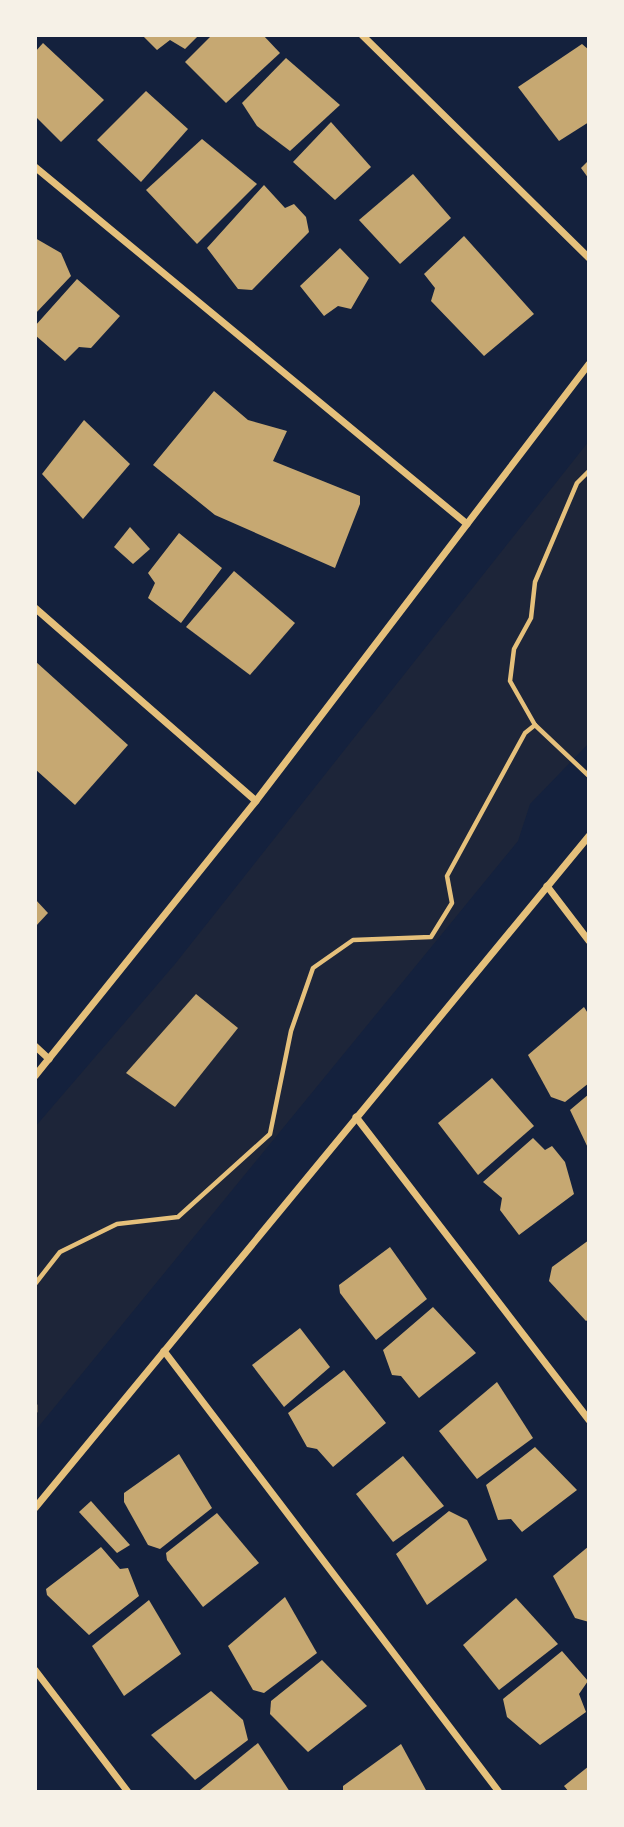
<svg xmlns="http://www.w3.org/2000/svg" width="624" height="1827" font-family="'Libre Baskerville',serif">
<rect width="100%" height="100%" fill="#14213d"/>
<polygon fill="#1d2539" points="589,441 589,743 530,804 518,841 35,1431 35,1127 175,964"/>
<g fill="#c6a872">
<polygon points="142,35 199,35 185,49 170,40 157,50"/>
<polygon points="212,35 263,35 280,53 226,103 185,62"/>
<polygon points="43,43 104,100 61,142 35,116 35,52"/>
<polygon points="582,44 589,50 589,122 559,141 518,87"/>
<polygon points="286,58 340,105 290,151 257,126 242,103"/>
<polygon points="146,91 188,129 141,182 97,140"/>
<polygon points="331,122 371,167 335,200 293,162"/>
<polygon points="202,139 257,184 197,244 146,190"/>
<polygon points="589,160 589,179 581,168"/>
<polygon points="413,174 451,218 400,264 359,220"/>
<polygon points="264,185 285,208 294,204 306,217 309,232 252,290 238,289 207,248"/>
<polygon points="464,236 534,314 484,356 431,301 435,288 424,274"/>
<polygon points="35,238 61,253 71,276 35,314"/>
<polygon points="340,248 369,278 351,309 338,306 324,316 300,286"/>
<polygon points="77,279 120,316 91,348 79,347 65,361 35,335 35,326"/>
<polygon points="214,391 248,420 287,431 273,461 360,496 360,504 335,568 215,515 153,465"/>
<polygon points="84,420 130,464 83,519 42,474"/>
<polygon points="130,527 150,549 133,564 114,547"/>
<polygon points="179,533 222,568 181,623 148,598 155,583 148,573"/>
<polygon points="234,571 295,623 250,675 186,627"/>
<polygon points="35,661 128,745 75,805 35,769"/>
<polygon points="35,899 48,913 35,927"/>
<polygon points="196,994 238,1028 175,1107 126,1073"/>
<polygon points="584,1007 589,1015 589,1083 565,1102 551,1097 528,1055"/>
<polygon points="492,1078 534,1126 478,1175 438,1123"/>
<polygon points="589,1094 589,1150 570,1110"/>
<polygon points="533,1138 545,1150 552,1146 565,1162 574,1194 519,1235 500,1210 502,1198 483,1182"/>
<polygon points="589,1240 589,1319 586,1321 549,1281 552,1267"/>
<polygon points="390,1247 427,1299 376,1340 340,1293 339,1285"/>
<polygon points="433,1307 476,1353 419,1398 401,1376 392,1375 383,1350"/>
<polygon points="300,1328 330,1367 284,1407 252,1365"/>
<polygon points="344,1370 386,1423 333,1467 317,1449 307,1447 288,1413"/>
<polygon points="497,1382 533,1438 477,1479 439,1431"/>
<polygon points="535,1447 577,1490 522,1532 511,1519 498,1520 486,1485"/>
<polygon points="179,1454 212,1508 160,1549 148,1545 124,1502 124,1493"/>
<polygon points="403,1456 444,1506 393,1542 356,1494"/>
<polygon points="91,1501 130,1545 117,1553 79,1512"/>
<polygon points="449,1511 467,1520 487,1560 427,1605 396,1554"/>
<polygon points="217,1513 259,1563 203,1607 167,1560 166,1553"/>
<polygon points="589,1546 589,1622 575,1618 553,1576"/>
<polygon points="101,1547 120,1569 128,1568 139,1596 89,1635 47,1595 46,1589"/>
<polygon points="285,1597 317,1653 264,1693 253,1690 228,1646"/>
<polygon points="516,1598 558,1644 499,1690 463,1645"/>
<polygon points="149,1600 181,1654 124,1696 92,1646"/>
<polygon points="562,1651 588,1681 579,1694 586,1712 540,1745 507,1717 503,1699"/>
<polygon points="322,1660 367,1706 308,1752 270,1714 271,1701"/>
<polygon points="211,1691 243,1720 248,1740 195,1780 151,1735"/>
<polygon points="258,1743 290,1792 202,1792 200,1790"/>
<polygon points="401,1744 427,1792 343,1792 343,1786"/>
<polygon points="589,1766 589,1792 569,1792 564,1786"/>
</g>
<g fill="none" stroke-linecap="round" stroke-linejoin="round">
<g stroke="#e5c07b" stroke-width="4.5">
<polyline points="589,471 577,483 535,582 531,618 514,649 510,681 535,725 589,776"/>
<polyline points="35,1284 60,1252 117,1224 178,1217 270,1134 291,1031 313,968 353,940 431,937 452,903 447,876 525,733 535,725"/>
<polyline points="35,1405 35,1412"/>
</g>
<g stroke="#e5c07b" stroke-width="7">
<polyline points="362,35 589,258"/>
<polyline points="35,167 467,524"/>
<polyline points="35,608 256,801"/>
<polyline points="547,886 589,941"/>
<polyline points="35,1046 49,1059"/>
<polyline points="35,1076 256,801 589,364"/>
<polyline points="356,1117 589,1420"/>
<polyline points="164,1351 499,1792"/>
<polyline points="35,1508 589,836"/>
<polyline points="35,1670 128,1792"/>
</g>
</g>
<rect width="624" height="1827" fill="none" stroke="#f6f1e7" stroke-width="74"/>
</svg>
